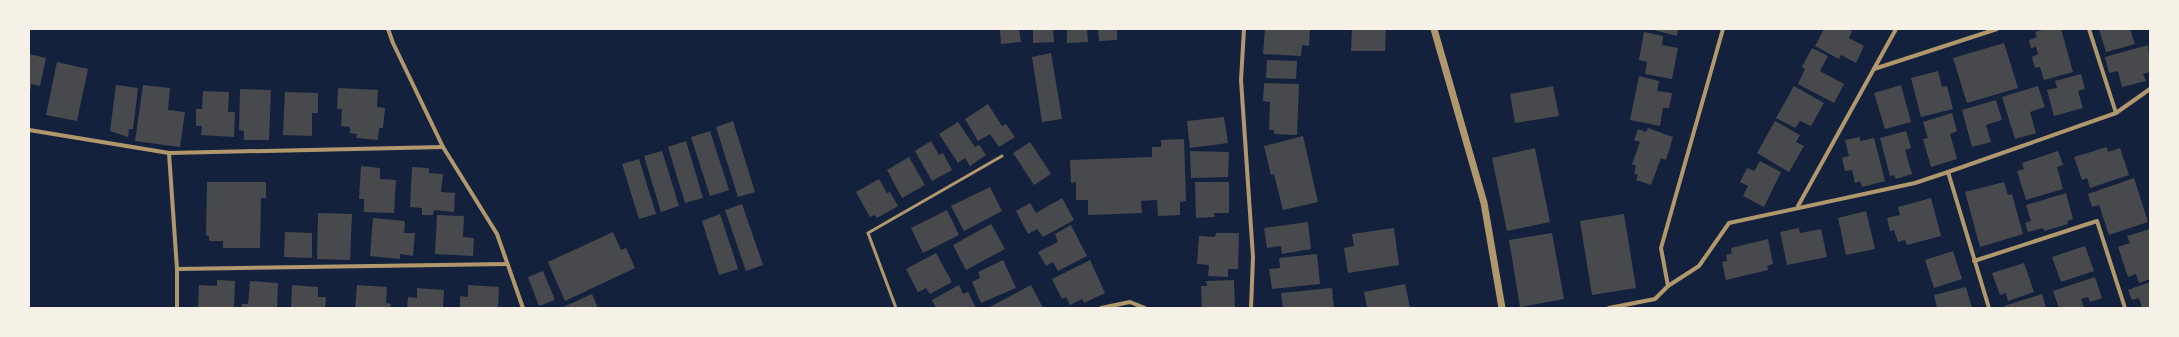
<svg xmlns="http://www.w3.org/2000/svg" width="2179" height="337" font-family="'PT Sans Narrow',sans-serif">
<rect width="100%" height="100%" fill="#14213d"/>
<g fill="#48494c">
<polygon points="1000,29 1019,29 1021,42 1001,44"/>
<polygon points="1033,29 1053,29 1054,42 1033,43"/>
<polygon points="1067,29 1087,29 1088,42 1067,43"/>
<polygon points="1098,29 1117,29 1117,40 1099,41"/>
<polygon points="1265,29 1310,29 1309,46 1302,45 1301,56 1263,54"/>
<polygon points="1352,29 1386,29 1385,51 1351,51"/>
<polygon points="1650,29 1678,29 1677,36"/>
<polygon points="1824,29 1848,29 1852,31 1849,38 1864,46 1856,63 1841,55 1839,59 1815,46"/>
<polygon points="2046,29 2061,29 2073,72 2044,80 2040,67 2035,68 2032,57 2038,54 2036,47 2031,48 2029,40 2037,37 2035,32"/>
<polygon points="2099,29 2130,29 2135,44 2106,52"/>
<polygon points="1644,32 1663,36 1662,45 1678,48 1672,79 1645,74 1647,62 1639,60"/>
<polygon points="2004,43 2018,88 1967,103 1953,58"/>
<polygon points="2148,45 2150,72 2143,74 2146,81 2122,87 2118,71 2109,73 2105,57"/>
<polygon points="1812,48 1828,56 1820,71 1844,84 1834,103 1798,84 1805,69 1802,67"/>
<polygon points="1051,53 1062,119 1042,122 1032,57"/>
<polygon points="29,54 46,58 40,86 31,84 30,92"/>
<polygon points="1267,60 1297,61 1296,79 1266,78"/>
<polygon points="57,62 88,69 77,121 46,115"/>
<polygon points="1938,71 1942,87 1947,86 1953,109 1921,117 1911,78"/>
<polygon points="2081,74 2085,89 2078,91 2083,108 2054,116 2047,90 2057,88 2055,81"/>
<polygon points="1639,76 1659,81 1657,91 1672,93 1669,108 1663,108 1660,126 1630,120"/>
<polygon points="1264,83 1299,84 1297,135 1274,134 1274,130 1269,130 1270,102 1263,101"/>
<polygon points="116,85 138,88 133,129 129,129 128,137 110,131"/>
<polygon points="143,85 170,88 168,110 185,112 180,147 135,141"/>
<polygon points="1901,85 1911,122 1885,129 1874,93"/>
<polygon points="1553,86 1559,116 1515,123 1510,94"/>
<polygon points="1794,86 1824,103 1811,126 1800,121 1795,128 1776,118"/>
<polygon points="2038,86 2045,107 2030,112 2036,133 2015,139 2002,97"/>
<polygon points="338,88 378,90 377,107 385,108 383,128 379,128 378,140 356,138 357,134 350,133 350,127 341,126 342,109 337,109"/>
<polygon points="240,89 271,90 269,140 244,140 244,131 239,130"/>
<polygon points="203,91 229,92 228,112 235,112 234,137 201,135 202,126 196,126 196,109 202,109"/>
<polygon points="285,92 318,93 318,113 312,113 312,136 283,135"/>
<polygon points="1996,100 2002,120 1986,125 1991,142 1972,147 1962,110"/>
<polygon points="988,104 1002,126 1006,124 1015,137 999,147 990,134 978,141 965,119"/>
<polygon points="1952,113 1957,131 1950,134 1957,159 1931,167 1923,139 1928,138 1923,122"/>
<polygon points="1224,117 1228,143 1190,148 1187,121"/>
<polygon points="733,121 755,192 738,197 716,127"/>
<polygon points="1775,121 1800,135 1796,142 1804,146 1789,172 1757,153"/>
<polygon points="958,122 975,147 979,145 986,155 970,166 965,158 958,163 939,134"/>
<polygon points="1648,128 1673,137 1666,160 1661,158 1651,185 1636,180 1638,175 1634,173 1636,166 1632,164 1640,142 1634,140 1638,129 1646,132"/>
<polygon points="710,131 729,190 710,196 691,137"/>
<polygon points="1906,131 1911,148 1905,150 1912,174 1896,179 1894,175 1890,176 1880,138"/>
<polygon points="1303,136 1318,202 1283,210 1274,174 1271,175 1264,146"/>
<polygon points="1860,137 1860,141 1874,138 1885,181 1862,187 1860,181 1855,183 1852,170 1845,171 1842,158 1849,156 1845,140"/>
<polygon points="1184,139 1186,201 1180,202 1180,215 1158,216 1157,200 1141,201 1142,213 1088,215 1088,200 1076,200 1076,182 1071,183 1070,160 1152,157 1152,147 1161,147 1161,140"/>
<polygon points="686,141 703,198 685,203 668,147"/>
<polygon points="931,141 939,155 943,153 952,170 932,181 915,151"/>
<polygon points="1030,142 1051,174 1034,185 1013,153"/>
<polygon points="2107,147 2108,152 2120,148 2129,175 2090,188 2087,178 2082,180 2074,157"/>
<polygon points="1535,148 1550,222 1507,231 1492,158"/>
<polygon points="662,151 679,206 661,212 644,156"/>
<polygon points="1190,151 1229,152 1228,177 1191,178"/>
<polygon points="2058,151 2063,165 2057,167 2063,189 2026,200 2017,171 2024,169 2022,163"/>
<polygon points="909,157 925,185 902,198 887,170"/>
<polygon points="639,159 656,214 639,219 622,164"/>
<polygon points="1760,161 1781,172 1764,207 1743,196 1748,186 1740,182 1747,168 1754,171"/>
<polygon points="361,166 380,168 380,179 396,180 394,213 364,212 364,199 359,199"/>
<polygon points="412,167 429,168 429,173 443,174 441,192 455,193 454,212 434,210 433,215 422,215 422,208 410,207"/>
<polygon points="2134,178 2148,222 2109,235 2099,205 2092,207 2088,194"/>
<polygon points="879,179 887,193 890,192 898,206 877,218 875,215 870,217 856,192"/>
<polygon points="207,182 266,182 266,198 261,198 260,248 223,248 223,241 209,241 209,236 206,235"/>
<polygon points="1195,182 1229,182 1229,213 1214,213 1215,217 1196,218"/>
<polygon points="2004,182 2008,195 2012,194 2023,234 1980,247 1965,192"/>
<polygon points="990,187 1002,211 964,231 951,206"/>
<polygon points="2066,193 2073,219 2067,221 2068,224 2044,231 2043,228 2028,232 2025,223 2031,221 2026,205"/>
<polygon points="1062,198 1074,220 1043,237 1037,229 1028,234 1016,211 1030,203 1036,213"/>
<polygon points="1931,198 1941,236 1907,245 1905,240 1898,242 1894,230 1890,231 1887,218 1900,215 1898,207"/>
<polygon points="742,204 763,265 746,271 725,210"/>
<polygon points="947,210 959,235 923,253 911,228"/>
<polygon points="1866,211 1875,249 1846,255 1838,218"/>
<polygon points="318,213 352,214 350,260 317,259"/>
<polygon points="720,214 738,269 719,275 702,221"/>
<polygon points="1624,214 1636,288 1592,295 1580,221"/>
<polygon points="437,215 464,216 463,237 474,238 473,256 435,254"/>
<polygon points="373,218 405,221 404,233 415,233 413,256 400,254 400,259 370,256"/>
<polygon points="1308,222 1311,249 1282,254 1281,246 1267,248 1264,228"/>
<polygon points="991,224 1005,249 966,270 953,245"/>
<polygon points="1071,225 1087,256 1058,271 1053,262 1046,266 1038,252 1058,242 1055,234"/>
<polygon points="1394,228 1399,265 1348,273 1344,248 1354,246 1352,234"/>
<polygon points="1799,228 1800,233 1821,229 1827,257 1787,265 1780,232"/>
<polygon points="2150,229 2150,279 2139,283 2136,274 2128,277 2118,247 2130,243 2127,236"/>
<polygon points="285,232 312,233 312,258 284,257"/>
<polygon points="613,232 621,250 626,248 635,268 565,301 548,262"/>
<polygon points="1216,233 1239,233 1238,269 1228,269 1228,277 1208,276 1209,265 1197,264 1199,236 1215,237"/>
<polygon points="1552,233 1564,299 1520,307 1509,240"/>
<polygon points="1768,239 1773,264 1767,266 1768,270 1726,280 1722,262 1727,261 1726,255 1732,253 1731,248"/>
<polygon points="2085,246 2094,271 2061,282 2052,257"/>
<polygon points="1953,251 1962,279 1934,288 1925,260"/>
<polygon points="936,253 952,282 930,294 926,288 918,292 906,269"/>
<polygon points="1317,254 1320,284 1272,289 1269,269 1280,268 1279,258"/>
<polygon points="1003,260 1016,288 981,303 972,282 980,278 978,272"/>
<polygon points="1090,260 1105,293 1084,303 1082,299 1070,305 1066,297 1062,299 1052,279"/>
<polygon points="2024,263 2034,292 2008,301 2006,293 2000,295 1992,273"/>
<polygon points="543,271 555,300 539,306 528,277"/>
<polygon points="2095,277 2102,298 2090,302 2088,297 2081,299 2084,308 2059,308 2053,291"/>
<polygon points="217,280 235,281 234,308 198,308 199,285 217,286"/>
<polygon points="1234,280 1235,308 1202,308 1201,286 1207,286 1206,281"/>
<polygon points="250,281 278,283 277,308 242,308 242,304 248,304"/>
<polygon points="2150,282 2150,308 2142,308 2139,298 2132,300 2128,290"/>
<polygon points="1405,284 1410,308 1367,308 1364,292"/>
<polygon points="292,285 318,287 318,297 326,297 325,308 291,308"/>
<polygon points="357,285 387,287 386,303 391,304 390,308 355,308"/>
<polygon points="468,285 499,287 498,308 460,308 460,296 468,297"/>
<polygon points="959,285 963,294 968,292 976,308 936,308 932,300"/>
<polygon points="1031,285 1043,308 988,308"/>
<polygon points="1966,287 1972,308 1937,308 1934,295"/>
<polygon points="417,288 444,290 443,308 407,308 408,297 417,298"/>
<polygon points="1332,288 1334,308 1283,308 1281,293"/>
<polygon points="592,294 598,308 561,308"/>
<polygon points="2042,294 2046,308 2005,308 2004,306"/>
</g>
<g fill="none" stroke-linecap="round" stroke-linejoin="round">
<polyline stroke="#b1986c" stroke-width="3" points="896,308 868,233 1002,156"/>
<g stroke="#b1986c" stroke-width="4">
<polyline points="388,29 393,43 443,147 497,234 523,308"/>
<polyline points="1244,29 1241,80 1253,257 1251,308"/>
<polyline points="2089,29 2116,113"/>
<polyline points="1874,69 1997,29"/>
<polyline points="29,130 169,153 443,147"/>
<polyline points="169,153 177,269 177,308"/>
<polyline points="1948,172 1989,308"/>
<polyline points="1798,206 1896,29"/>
<polyline points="1974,261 2097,221 2125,308"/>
<polyline points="177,269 507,264"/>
<polyline points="1668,286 1661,248 1723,29"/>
<polyline points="1101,308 1130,302 1145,308"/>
<polyline points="1609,308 1655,299 1668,286 1699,266 1729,223 1915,183 1948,172 2116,113 2150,89"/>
</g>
<polyline stroke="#b1986c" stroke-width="7" points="1434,29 1484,203 1502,308"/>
</g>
<rect width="2179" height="337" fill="none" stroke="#f6f1e7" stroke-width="60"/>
</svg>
